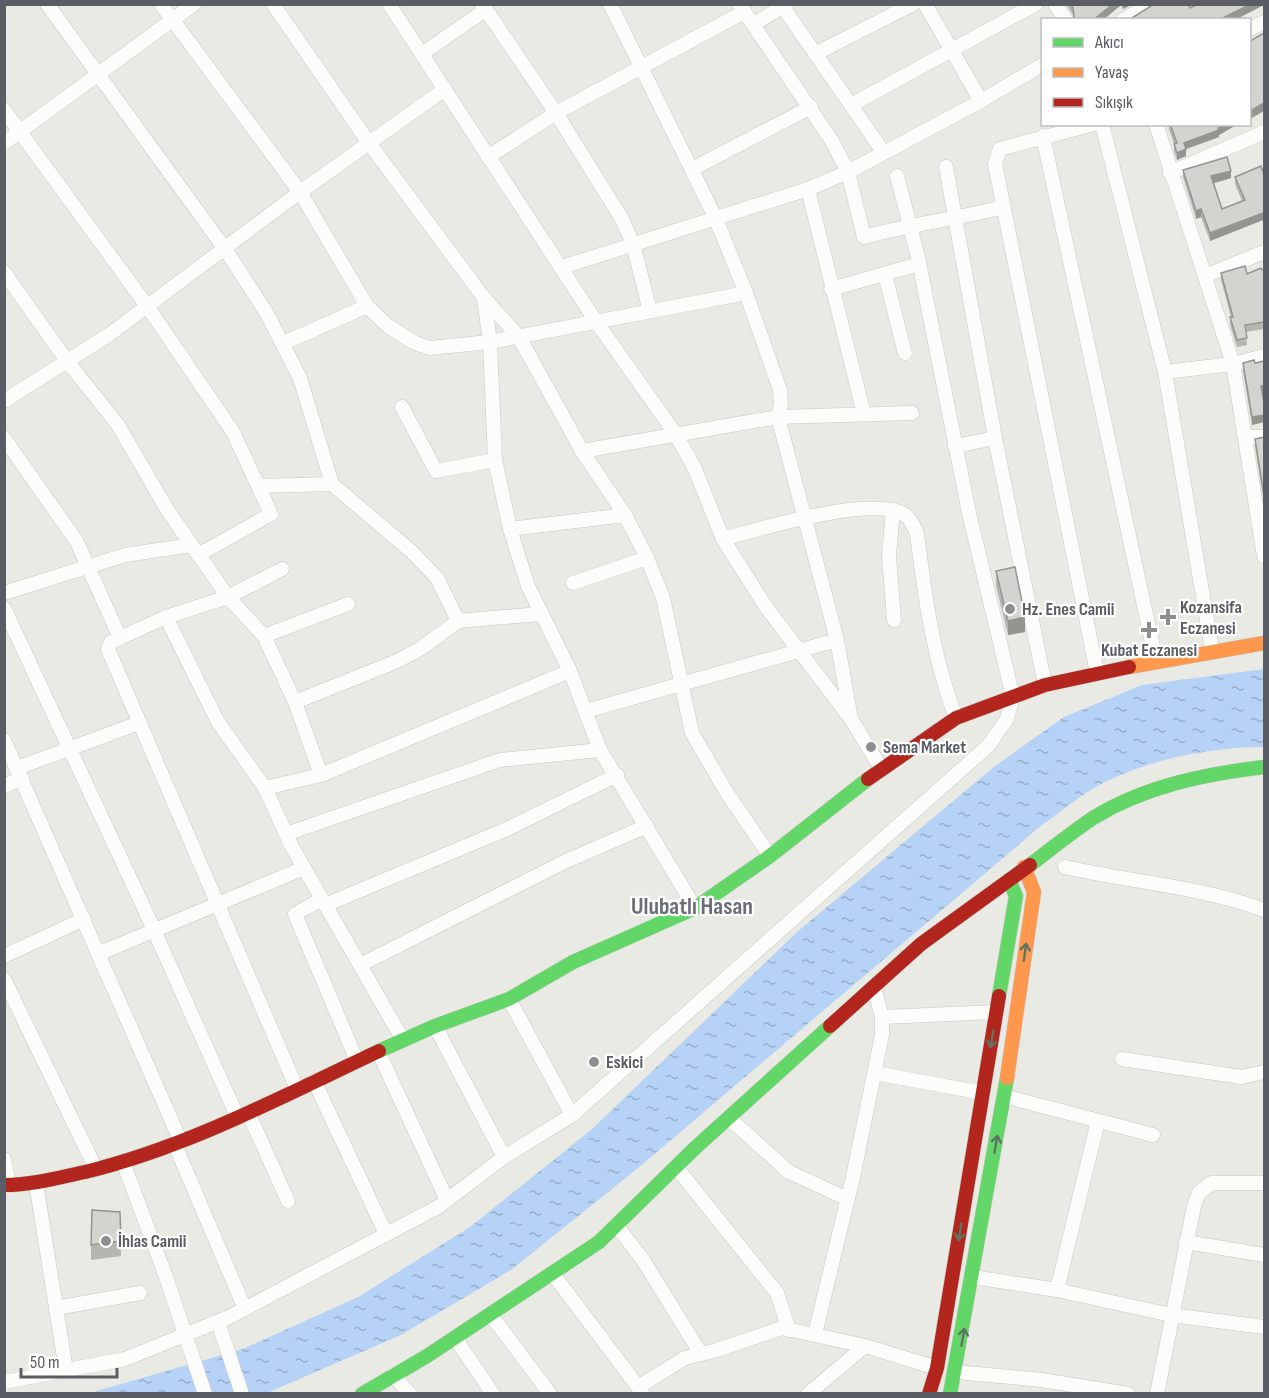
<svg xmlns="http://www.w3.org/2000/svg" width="1269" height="1398" font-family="'Sofia Sans Condensed',sans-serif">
<defs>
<pattern id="water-ripples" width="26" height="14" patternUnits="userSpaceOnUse" patternTransform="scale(1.5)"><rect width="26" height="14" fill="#b6d3f7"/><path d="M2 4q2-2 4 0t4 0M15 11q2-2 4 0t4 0" fill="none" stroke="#97aecc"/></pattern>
</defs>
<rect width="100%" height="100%" fill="#eaeae4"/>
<path fill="url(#water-ripples)" d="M1264,669V747C1211,747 1151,759 1103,783C1081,794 1061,812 1042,825L638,1168L511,1270L401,1335L267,1393L86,1394L243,1349L358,1297L470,1227L591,1130L797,932L995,766L1064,717L1142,685Z"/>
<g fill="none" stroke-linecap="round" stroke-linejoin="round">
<defs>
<g id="street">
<polyline points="47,4 225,249 266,312 300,378 332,484 412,552 437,578 458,621"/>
<polyline points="161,4 300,192 367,306 388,326 413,342 429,348 490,342 746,293"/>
<polyline points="273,4 369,143 484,298 490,342 495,460 510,529 528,586 570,671 600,750 695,908"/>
<polyline points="389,4 597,323 675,433 695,469 723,539 766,607 851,719"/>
<polyline points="482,4 556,113 622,219 633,244 650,311"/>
<polyline points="610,4 715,217 746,293 780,390 781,404 778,417 837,640 851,719 881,768"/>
<path d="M739,4L832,141L848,172L864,237C910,224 957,219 1003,207"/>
<polyline points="925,4 981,101"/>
<polyline points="1055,4 1066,20"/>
<polyline points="783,7 884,153"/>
<polyline points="1123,20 1151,4"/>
<polyline points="754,24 787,4"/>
<polyline points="1250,29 1264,22"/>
<polyline points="422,54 485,10"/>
<polyline points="815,54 913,4"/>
<polyline points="851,105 1036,4"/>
<polyline points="4,110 147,306 233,432 271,514 198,555"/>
<polyline points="1094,124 1000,149 995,164 1097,673"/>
<polyline points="1102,124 1165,372 1212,650"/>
<polyline points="1156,124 1233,364 1264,556"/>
<polyline points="1043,136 1156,661"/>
<polyline points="4,143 194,4"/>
<polyline points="488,157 556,113 744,12"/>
<polyline points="946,167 995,438 1045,685"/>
<polyline points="692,169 811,107"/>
<polyline points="1170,173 1264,132"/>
<polyline points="808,189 864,414"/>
<polyline points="562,267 808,189 848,172 981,101 1042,65"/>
<polyline points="4,272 67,361 118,425 168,511 228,597 264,636 295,702 321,775"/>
<polyline points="885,275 905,353"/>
<polyline points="1205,276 1264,252"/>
<polyline points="831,289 919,264"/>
<polyline points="484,298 519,337 582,451 625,515 647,558 663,598 692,733 727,793 770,856"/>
<polyline points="284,343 367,306"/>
<polyline points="1165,372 1233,364 1264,356"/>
<polyline points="4,401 110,334 300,192 445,89"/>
<polyline points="402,407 436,471 495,460"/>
<polyline points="1245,437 1264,437"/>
<polyline points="4,438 77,542 120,638"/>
<polyline points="955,446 995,438"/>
<polyline points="582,451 778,417 912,413"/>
<polyline points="258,486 332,484"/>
<polyline points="893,510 889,556 894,620"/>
<polyline points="510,529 625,515"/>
<path d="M723,539C759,529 874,494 905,515C911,519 914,527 917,534C925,597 933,658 956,718"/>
<polyline points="282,569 228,597 166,617 111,642 108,649 297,1089"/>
<polyline points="573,583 647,558"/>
<polyline points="4,593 125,555 192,545"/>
<polyline points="4,608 150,921 237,1116"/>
<polyline points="166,617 218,722 265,788 292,847 403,1040"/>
<polyline points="264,636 348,604"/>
<polyline points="295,702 395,662 420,649 458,621 540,614"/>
<polyline points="586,711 837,640"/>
<polyline points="4,740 181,1142"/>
<polyline points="17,768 139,723"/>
<polyline points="4,786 22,778"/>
<polyline points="265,788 321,775 570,671"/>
<polyline points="286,834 500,760 600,750"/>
<path d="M1065,867C1130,882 1203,887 1264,910"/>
<polyline points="322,899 295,914 357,1061"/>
<polyline points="325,905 507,829 617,775"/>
<polyline points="100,953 304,868"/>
<polyline points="4,956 84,919"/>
<polyline points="360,965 566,861 647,826"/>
<polyline points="4,979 96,1169"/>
<polyline points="509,999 572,1115"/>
<polyline points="882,1017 996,1012"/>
<polyline points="435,1026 504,1157"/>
<polyline points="378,1051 447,1200"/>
<polyline points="1122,1059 1241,1077 1264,1072"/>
<polyline points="875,1073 983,1093"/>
<polyline points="314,1081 386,1234"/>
<polyline points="1004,1096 1153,1135"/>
<polyline points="248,1112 288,1201"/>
<polyline points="729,1118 789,1172 848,1199"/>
<polyline points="175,1145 245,1309"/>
<polyline points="4,1159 9,1184"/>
<polyline points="123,1162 166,1277 205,1394"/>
<polyline points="676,1167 777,1293 789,1330"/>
<polyline points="36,1183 66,1370"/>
<polyline points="616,1225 643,1260 701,1354"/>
<polyline points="1186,1242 1264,1255"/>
<polyline points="553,1274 642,1392"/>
<polyline points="973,1277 1057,1290 1171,1315 1264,1327"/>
<polyline points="1057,1290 1098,1121"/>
<polyline points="56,1308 140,1293"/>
<polyline points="491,1315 550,1394"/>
<polyline points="218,1322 242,1394"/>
<polyline points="815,1334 853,1177 882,1035 882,1017 874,987"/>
<polyline points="455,1338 493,1394"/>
<polyline points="956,1372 1042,1380 1128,1394"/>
<polyline points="393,1375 410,1394"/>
<polyline points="4,1382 125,1359 229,1317 438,1207 504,1157 572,1115 988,746 1007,719 1013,697 969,513 918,257 897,176"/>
<polyline points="638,1387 685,1358 717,1350 782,1328 865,1346 937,1368"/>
<polyline points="808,1394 865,1346"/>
<polyline points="1157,1394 1194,1206 1199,1193 1211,1183 1264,1183"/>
</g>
<g id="fast">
<path d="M1030,865C1051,849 1072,832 1093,818C1145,786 1205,774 1264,767"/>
<polyline points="999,996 1016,896 1009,880"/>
<polyline points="379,1051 435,1026 509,999 573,962 695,908 770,856 868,779"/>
<polyline points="362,1394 427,1356 599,1242 695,1148 830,1026"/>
<polyline points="950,1394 1007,1078"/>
</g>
<g id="slow">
<polyline points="1129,667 1264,643"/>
<polyline points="1007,1078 1034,892 1024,867"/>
</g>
<g id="jam">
<polyline points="868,779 956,718 1045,685 1129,667"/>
<polyline points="830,1026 921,944 1030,865"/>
<path d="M4,1185C32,1185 57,1178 85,1172C188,1147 283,1096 379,1051"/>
<polyline points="929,1394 937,1368 999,996"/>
</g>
</defs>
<use href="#street" stroke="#c7c8c6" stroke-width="15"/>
<use href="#fast" stroke="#c7c7c6" stroke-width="15"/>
<use href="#slow" stroke="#c7c7c6" stroke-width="15"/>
<use href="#jam" stroke="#c7c7c6" stroke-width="15"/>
<use href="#street" stroke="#fcfcfb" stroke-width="14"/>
<use href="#fast" stroke="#63d668" stroke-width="14"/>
<use href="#slow" stroke="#ff974d" stroke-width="14"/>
<use href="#jam" stroke="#b3261e" stroke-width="14"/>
</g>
<g fill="#b6b5b2">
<polygon points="1066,4 1133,4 1123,9 1121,5 1103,20 1074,20 1073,15"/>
<polygon points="1169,124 1238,124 1219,135 1219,137 1186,149 1186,156 1177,160 1174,151 1174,144 1169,129"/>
<polygon points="1183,170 1231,178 1214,183 1222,209 1242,201 1235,184 1235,177 1264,175 1264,225 1263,220 1210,241 1201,217 1196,219 1183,177"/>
<polygon points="1264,270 1264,329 1246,332 1247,345 1237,347 1230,325 1230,317 1231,317 1221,280 1221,273 1247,274"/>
<polygon points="1243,363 1255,363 1264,402 1264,422 1252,425 1243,371"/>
<polygon points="1264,437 1264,503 1255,446 1255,439"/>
<polygon points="996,571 1025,632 1008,635 996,586"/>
<polygon points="120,1212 121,1256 91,1260 91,1245"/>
</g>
<g fill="#949491">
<polygon points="1113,4 1121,4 1121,5 1103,20 1093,20"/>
<polygon points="1123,4 1133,4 1123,9"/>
<polygon points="1251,4 1264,4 1264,5 1235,20 1219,20"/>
<polygon points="1264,103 1264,111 1250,119 1250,111"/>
<polygon points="1224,124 1238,124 1219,135 1219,137 1186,149 1186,156 1177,160 1177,153 1184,143"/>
<polygon points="1231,171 1231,178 1211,184 1211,176"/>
<polygon points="1201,209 1201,217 1196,219 1196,211"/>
<polygon points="1263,213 1263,220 1210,241 1210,233"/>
<polygon points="1261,386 1264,386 1264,393 1261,394"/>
<polygon points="1264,415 1264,422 1252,425 1252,417"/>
<polygon points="1025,617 1025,632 1008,635 1008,621"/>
</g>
<g fill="#d4d3cf" stroke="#949491" stroke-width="1.5">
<polygon points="1071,4 1113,4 1093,20 1076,20 1074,16 1073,8"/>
<polygon points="1154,4 1188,4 1190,8 1198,4 1251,4 1219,20 1132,20 1132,18"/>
<polygon points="1264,33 1264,103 1250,111 1250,41"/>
<polygon points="1170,124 1224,124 1218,128 1219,130 1184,143 1186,149 1177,153 1174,144 1177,143"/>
<polygon points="1227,157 1231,171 1211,176 1222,209 1245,200 1235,177 1261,166 1264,175 1264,218 1263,213 1210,233 1201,209 1196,211 1183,170"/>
<polygon points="1245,266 1247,274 1261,268 1262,270 1264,270 1264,322 1245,325 1247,338 1237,340 1230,317 1233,317 1221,273"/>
<polygon points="1254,360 1255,363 1264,361 1264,386 1261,386 1264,402 1264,415 1252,417 1243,363"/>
<polygon points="1264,437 1264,495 1255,439"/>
<polygon points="1015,567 1025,617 1008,621 996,571"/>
<polygon points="92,1210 120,1212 121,1241 91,1245"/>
</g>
<defs><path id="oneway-shaft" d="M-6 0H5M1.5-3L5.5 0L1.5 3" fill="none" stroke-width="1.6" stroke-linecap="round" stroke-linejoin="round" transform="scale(1.5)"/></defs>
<g stroke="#5c7564">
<use href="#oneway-shaft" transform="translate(1025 952) rotate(-82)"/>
<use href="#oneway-shaft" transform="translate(992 1039) rotate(100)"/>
<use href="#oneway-shaft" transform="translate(996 1144) rotate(-80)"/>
<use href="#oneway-shaft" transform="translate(960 1232) rotate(99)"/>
<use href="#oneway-shaft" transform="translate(963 1337) rotate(-80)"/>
</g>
<g fill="#8c8e90" stroke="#fff" stroke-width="2">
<circle cx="1010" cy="609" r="6"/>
<path d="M1165 608h6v6h6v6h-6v6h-6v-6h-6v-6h6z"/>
<path d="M1146 621h6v6h6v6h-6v6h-6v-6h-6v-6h6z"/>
<circle cx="871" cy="747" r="6"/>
<circle cx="594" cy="1062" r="6"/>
<circle cx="106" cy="1241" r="6"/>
</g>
<g text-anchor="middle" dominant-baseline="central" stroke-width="4.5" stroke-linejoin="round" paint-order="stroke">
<g font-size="18" font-weight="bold" fill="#5a5d63" stroke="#fff" text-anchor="start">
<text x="1180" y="607">Kozansifa<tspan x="1180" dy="21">Eczanesi</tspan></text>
<text x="1022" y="609">Hz. Enes Camii</text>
<text x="1149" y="650" text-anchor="middle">Kubat Eczanesi</text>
<text x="883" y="747">Sema Market</text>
<text x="606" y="1062">Eskici</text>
<text x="118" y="1241">İhlas Camii</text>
</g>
<g font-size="24" font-weight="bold" fill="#6b6f75" stroke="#fff">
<text x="692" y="906">Ulubatlı Hasan</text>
</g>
</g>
<rect width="1269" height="1398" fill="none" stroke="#5a5d63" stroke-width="12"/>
<rect x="1041" y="18" width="210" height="108" fill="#ffffff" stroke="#bdbec1" stroke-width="1.5"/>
<rect x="1053" y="38" width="30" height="9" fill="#63d668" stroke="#bdbec1" stroke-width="1.5"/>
<text x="1095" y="48" font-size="18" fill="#5a5d63">Akıcı</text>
<rect x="1053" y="68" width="30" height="9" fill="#ff974d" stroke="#bdbec1" stroke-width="1.5"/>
<text x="1095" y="78" font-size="18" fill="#5a5d63">Yavaş</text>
<rect x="1053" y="98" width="30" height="9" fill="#b3261e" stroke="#bdbec1" stroke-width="1.5"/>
<text x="1095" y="108" font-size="18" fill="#5a5d63">Sıkışık</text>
<path d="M21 1368v9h96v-9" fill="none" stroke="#5a5d63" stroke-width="3"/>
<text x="30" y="1368" font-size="18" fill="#5a5d63" stroke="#ffffff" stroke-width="4.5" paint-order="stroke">50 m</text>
</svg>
